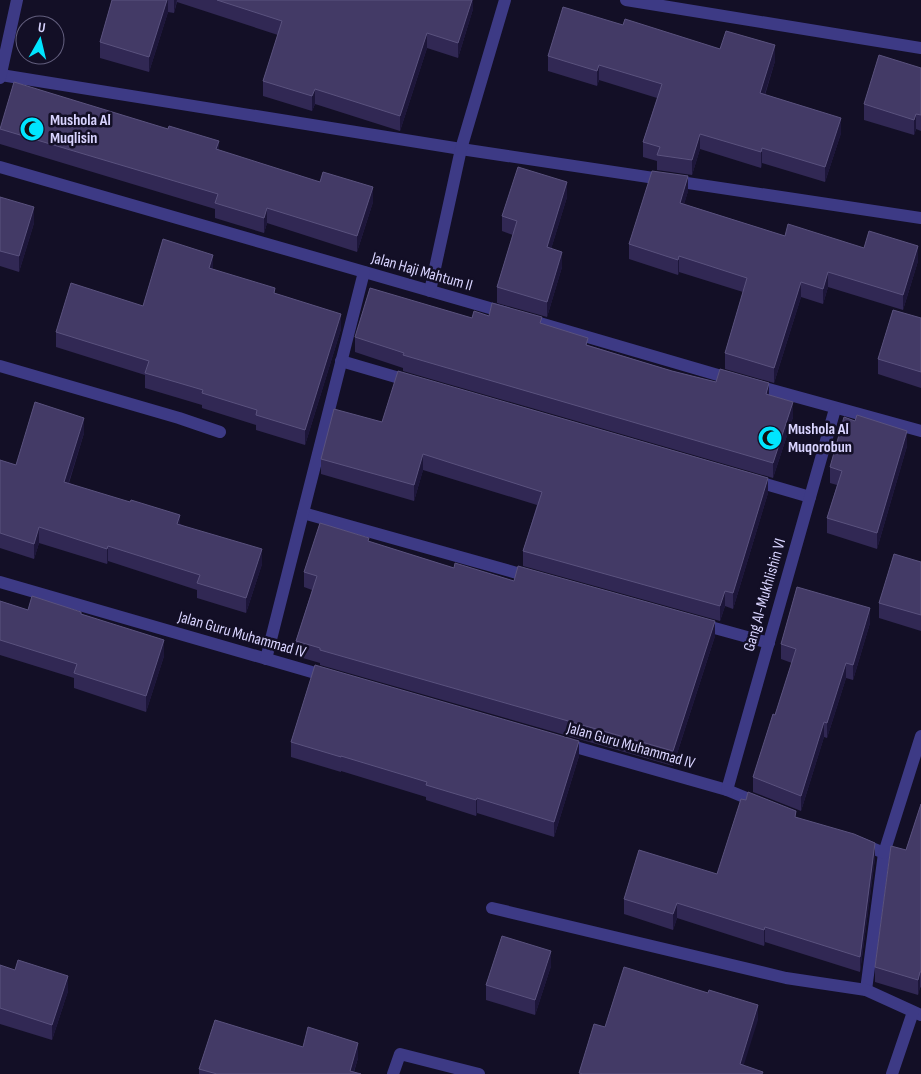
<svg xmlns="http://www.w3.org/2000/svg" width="921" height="1074" font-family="'Sofia Sans Condensed',sans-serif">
<rect width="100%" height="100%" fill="#130f26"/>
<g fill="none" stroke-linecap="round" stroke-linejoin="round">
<g stroke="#3d3a85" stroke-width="12">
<polyline points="626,0 921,48"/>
<polyline points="1,75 461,149 921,218"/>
<polyline points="0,78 17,0"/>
<polyline points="0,167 507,313"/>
<polyline points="430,291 461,149 505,0"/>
<polyline points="526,319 735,380"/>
<polyline points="341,361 413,382"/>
<polyline points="0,366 179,418 220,432"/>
<polyline points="754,385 921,431"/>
<polyline points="752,480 810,497"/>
<polyline points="303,513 531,577"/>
<polyline points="0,582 329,677"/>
<polyline points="700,624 769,643"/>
<polyline points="266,659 364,272"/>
<polyline points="565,744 727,790 761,804"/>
<polyline points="727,790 835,409"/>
<polyline points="860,843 884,853 866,990"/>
<polyline points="884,853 921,736"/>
<polyline points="492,908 786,978 866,990 921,1015"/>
<polyline points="393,1074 400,1054 479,1074"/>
<polyline points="892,1074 913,1012"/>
</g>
</g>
<g fill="#312854">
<polygon points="112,0 473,0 473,9 458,58 427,48 400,131 315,104 312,111 263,96 263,81 278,35 177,2 174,13 168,12 149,72 100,58 100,42"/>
<polygon points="623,25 720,49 775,61 765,95 841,133 825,182 762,163 761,168 700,149 692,175 657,170 657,161 643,157 643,142 657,98 599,80 597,86 548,71 548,56"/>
<polygon points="921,68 921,131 916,129 914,135 864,120 864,104"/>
<polygon points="0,128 219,150 373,202 357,252 267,223 264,233 215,218 215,209 0,144"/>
<polygon points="688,191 684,204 785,236 864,248 918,261 903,310 828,287 823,304 801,297 774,383 725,369 725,353 743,292 679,272 678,275 629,259 629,244"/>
<polygon points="0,197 34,223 19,272 0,266"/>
<polygon points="567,197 551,249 562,267 547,317 497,303 497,287 513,235 502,231 502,216"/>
<polygon points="213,269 275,293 341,329 305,445 256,430 256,425 202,408 202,405 145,388 145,375 56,347 56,332 143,306"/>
<polygon points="489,316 542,324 588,345 672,371 716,382 769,395 793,417 773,478 403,371 403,368 355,352 355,337"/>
<polygon points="921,318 921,388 878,374 878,359"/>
<polygon points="382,422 768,493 733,609 725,606 720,621 523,566 523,551 537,505 423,470 414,501 321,474 321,459"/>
<polygon points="84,433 69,483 180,524 262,564 246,613 197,598 197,590 108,561 107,564 39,543 34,559 0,548 0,460 16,465"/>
<polygon points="907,446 877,549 827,533 827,518 837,485 830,483 830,467"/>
<polygon points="369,542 454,568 514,581 715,636 673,766 320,665 320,663 296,656 296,641 312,590 304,587 304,572"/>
<polygon points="921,562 921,631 879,618 879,603"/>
<polygon points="0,601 28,610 81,614 164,656 146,712 74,688 74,678 0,655"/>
<polygon points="870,623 853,680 846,678 827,738 824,737 801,811 753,792 753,777 775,715 792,663 781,659 781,644"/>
<polygon points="291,742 579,756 554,837 477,813 476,816 426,800 426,797 341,771 341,772 291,757"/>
<polygon points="921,804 921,988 920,987 918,995 875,982 875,967 906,850"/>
<polygon points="796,817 875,858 860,972 765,942 764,946 677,918 673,930 624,914 624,899 717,874"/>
<polygon points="0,965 68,991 52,1040 0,1024"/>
<polygon points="551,966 535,1015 486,1000 486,985"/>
<polygon points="303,1047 358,1058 354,1072 361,1074 199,1074 199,1069"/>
</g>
<g fill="#1d163a">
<polygon points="167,0 168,0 168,12 149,72 149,57"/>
<polygon points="174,0 177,0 174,13"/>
<polygon points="472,0 473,0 473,9 458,58 458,43"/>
<polygon points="427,33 427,48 400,131 400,116"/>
<polygon points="775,45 775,61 760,109 760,93"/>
<polygon points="599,65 599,80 597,86 597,71"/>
<polygon points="315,89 315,104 312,111 312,96"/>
<polygon points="916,114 916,129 914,135 914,120"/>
<polygon points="841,118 841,133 825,182 825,167"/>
<polygon points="700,134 700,149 692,175 692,160"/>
<polygon points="219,141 219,156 216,149"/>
<polygon points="762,148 762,163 761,168 761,152"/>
<polygon points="688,176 688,191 680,218 680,203"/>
<polygon points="567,182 567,197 547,262 547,247"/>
<polygon points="373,187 373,202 357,252 357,236"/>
<polygon points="34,207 34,223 19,272 19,256"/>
<polygon points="267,208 267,223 264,233 264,218"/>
<polygon points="918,246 918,261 903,310 903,295"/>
<polygon points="562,252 562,267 547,317 547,302"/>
<polygon points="213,255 213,270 209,268"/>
<polygon points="679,256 679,272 678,275 678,260"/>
<polygon points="828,272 828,287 823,304 823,289"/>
<polygon points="801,282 801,297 774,383 774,368"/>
<polygon points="341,314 341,329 305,445 305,430"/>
<polygon points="769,383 769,398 766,394"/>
<polygon points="793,402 793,417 773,478 773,463"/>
<polygon points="84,418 84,433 64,497 64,482"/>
<polygon points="907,431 907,446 877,549 877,533"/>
<polygon points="423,454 423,470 414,501 414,485"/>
<polygon points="768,478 768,493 733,609 733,593"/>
<polygon points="180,515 180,530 177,524"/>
<polygon points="39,527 39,543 34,559 34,544"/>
<polygon points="108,546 108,561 107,564 107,549"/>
<polygon points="262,549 262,564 246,613 246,598"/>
<polygon points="725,591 725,606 720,621 720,606"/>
<polygon points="870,608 870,623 853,680 853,665"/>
<polygon points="715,621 715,636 673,766 673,751"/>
<polygon points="164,640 164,656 146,712 146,696"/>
<polygon points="846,663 846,678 827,738 827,723"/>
<polygon points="824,722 824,737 801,811 801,796"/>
<polygon points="579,741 579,756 554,837 554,822"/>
<polygon points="477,798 477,813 476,816 476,800"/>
<polygon points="875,843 875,858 860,972 860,957"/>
<polygon points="677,903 677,918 673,930 673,914"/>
<polygon points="765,927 765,942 764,946 764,930"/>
<polygon points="551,951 551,966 535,1015 535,1000"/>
<polygon points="920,972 920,987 918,995 918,980"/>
<polygon points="68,976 68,991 52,1040 52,1025"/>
<polygon points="758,1005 758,1020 741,1074 740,1064"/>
<polygon points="358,1043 358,1058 353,1074 350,1071"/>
</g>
<g fill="#433a66" stroke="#5a527e">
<polygon points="112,0 167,0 149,57 100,42"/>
<polygon points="217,0 472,0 458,43 427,33 400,116 315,89 312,96 263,81 282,21"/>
<polygon points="563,7 623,25 625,19 720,49 726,31 775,45 760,93 841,118 825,167 762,148 761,152 700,134 692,160 657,155 660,147 643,142 662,84 599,65 597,71 548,56"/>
<polygon points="879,55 921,68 921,115 916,114 914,120 864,104"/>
<polygon points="14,82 168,129 169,126 219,141 216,149 320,182 323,172 373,187 357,236 267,208 264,218 215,203 218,194 0,129"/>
<polygon points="518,167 567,182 547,247 562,252 547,302 497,287 517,221 502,216"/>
<polygon points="652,171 688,176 680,203 785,236 788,224 864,248 869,231 918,246 903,295 828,272 823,289 801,282 774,368 725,353 747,278 679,256 678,260 629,244"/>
<polygon points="0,197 34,207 19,256 0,251"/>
<polygon points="163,239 213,255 209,268 275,288 274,293 341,314 305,430 256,415 257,410 202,393 203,390 145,373 149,361 56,332 71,283 143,306"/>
<polygon points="370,288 472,318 474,311 489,316 492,303 542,317 540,323 588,338 586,345 672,371 716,382 720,369 769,383 766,394 793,402 773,463 403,355 404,353 355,337"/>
<polygon points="893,310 921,318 921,372 878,359"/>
<polygon points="398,371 768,478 733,593 725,591 720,606 523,551 542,492 423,454 414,485 321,459 334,409 382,422"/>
<polygon points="35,402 84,418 64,482 130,502 131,500 180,515 177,524 262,549 246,598 197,583 200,575 108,546 107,549 39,527 34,544 0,533 0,460 16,465"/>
<polygon points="857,415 907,431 877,533 827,518 842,471 830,467 844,417 855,421"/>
<polygon points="320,523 369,538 368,541 454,568 455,563 514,581 518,566 715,621 673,751 320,650 320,648 296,641 317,576 304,572"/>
<polygon points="894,554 921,562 921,615 879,603"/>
<polygon points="797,587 870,608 853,665 846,663 827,723 824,722 801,796 753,777 773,714 775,715 796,649 781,644"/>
<polygon points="32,596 81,612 81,614 164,640 146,696 74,673 77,664 0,640 0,601 28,610"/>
<polygon points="315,665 579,741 554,822 477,798 476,800 426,785 427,782 341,756 341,757 291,742"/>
<polygon points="748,792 796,811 795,817 854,834 875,843 860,957 765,927 764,930 677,903 673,914 624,899 639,850 717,874 741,799 746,800"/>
<polygon points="921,804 921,972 920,972 918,980 875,967 891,846 906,850"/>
<polygon points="502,936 551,951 535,1000 486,985"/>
<polygon points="18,960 68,976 52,1025 0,1008 0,965 15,970"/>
<polygon points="624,967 708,993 709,990 758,1005 740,1064 763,1072 762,1074 583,1074 579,1073 594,1024 605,1027"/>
<polygon points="215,1020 303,1047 308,1027 358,1043 350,1071 361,1074 217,1074 199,1069"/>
</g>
<defs>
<symbol id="mosque-disc" viewBox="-11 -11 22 22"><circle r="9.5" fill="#00e5ff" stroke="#130f26"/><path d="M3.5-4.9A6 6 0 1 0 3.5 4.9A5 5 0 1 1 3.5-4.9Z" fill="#111"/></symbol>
</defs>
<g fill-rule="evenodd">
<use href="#mosque-disc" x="18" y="115" width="28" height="28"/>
<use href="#mosque-disc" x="756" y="424" width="28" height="28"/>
</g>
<g text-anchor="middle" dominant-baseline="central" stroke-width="5" stroke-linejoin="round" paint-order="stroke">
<g font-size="16" font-weight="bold" fill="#d9d4ff" stroke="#130f26" text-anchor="start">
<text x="50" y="120">Mushola Al<tspan x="50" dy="18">Muqlisin</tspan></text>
<text x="788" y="429">Mushola Al<tspan x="788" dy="18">Muqorobun</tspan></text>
</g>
<g font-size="16" fill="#d9d4ff" stroke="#130f26">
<text transform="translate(422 272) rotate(16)">Jalan Haji Mahtum II</text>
<text transform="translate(765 595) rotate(-74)">Gang Al-Mukhlishin VI</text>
<text transform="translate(242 635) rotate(16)">Jalan Guru Muhammad IV</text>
<text transform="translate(631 746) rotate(16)">Jalan Guru Muhammad IV</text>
</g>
</g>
<g transform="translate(40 40) rotate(8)"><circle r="24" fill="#130f26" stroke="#625e7d"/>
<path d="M0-4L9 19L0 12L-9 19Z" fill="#00e5ff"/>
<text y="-8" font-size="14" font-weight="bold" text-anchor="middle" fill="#d9d4ff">U</text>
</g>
</svg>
